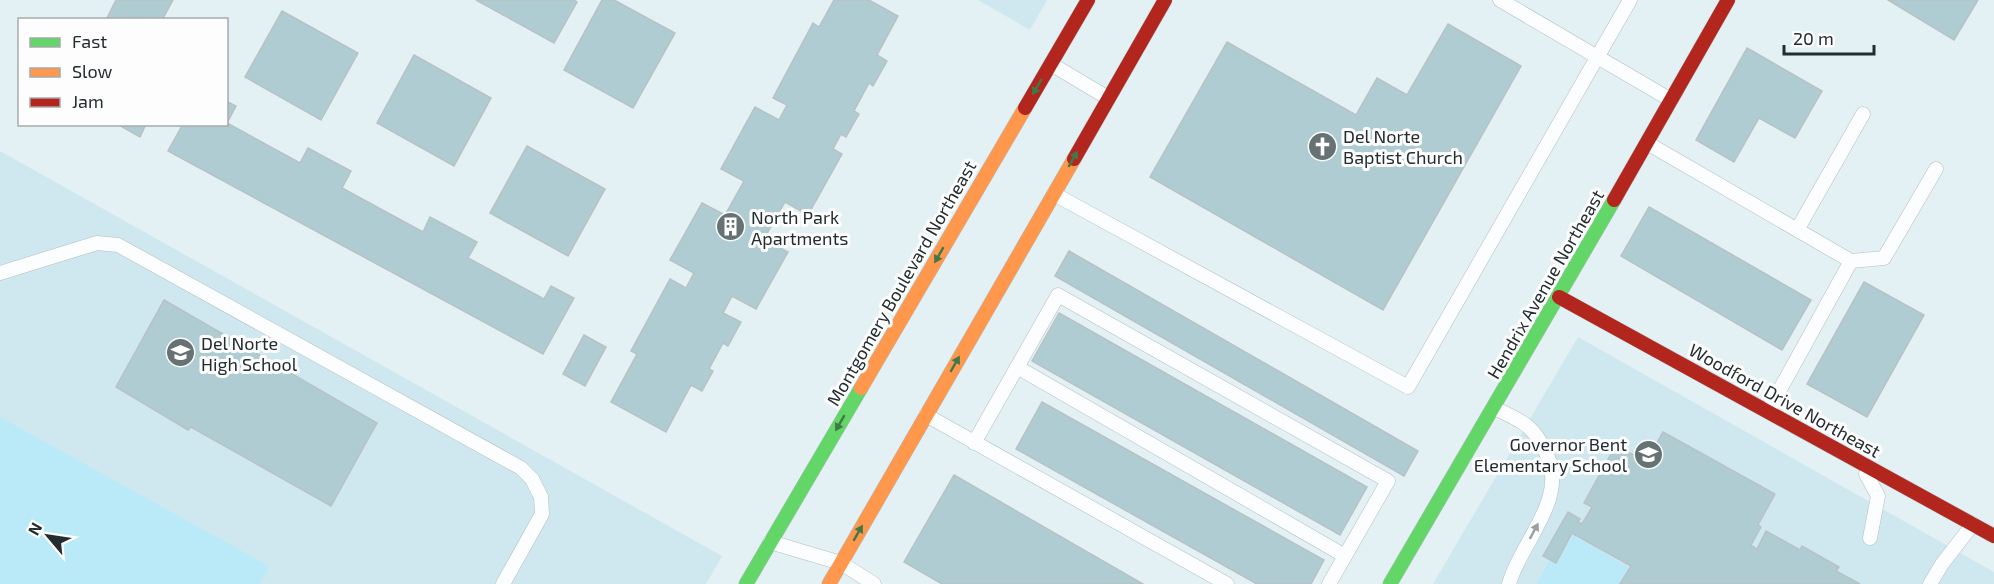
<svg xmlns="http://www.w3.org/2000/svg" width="1994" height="584" font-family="'Exo 2',sans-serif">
<rect width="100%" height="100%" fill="#e3f1f5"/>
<g fill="#cfe8ef">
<polygon points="978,0 1047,0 1030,30"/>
<polygon points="0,151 722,556 706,584 0,584"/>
<polygon points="1578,337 1994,572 1994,584 1433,584"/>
</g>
<g fill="#baeaf7">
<polygon points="0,417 269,566 260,584 0,584"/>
<polygon points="1572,533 1629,568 1620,584 1537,584 1550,559 1556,562"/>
</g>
<g fill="#afccd3" stroke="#b8c2c5" stroke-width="1.5">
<polygon points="116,0 173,0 162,20 106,20"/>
<polygon points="476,0 574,0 577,2 554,43"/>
<polygon points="602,0 614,0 675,33 633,108 564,70"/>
<polygon points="834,0 869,0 898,16 877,55 887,61 873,86 869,83 854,111 859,114 846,137 841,134 833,149 842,154 808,215 785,202 764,239 788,252 756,309 732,296 723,313 741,322 728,346 723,343 709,369 713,371 702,391 691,385 666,432 611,402 637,354 631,351 670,279 686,288 694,273 670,260 702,203 725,215 744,181 721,169 755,107 779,120 787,105 773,98 813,23 819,27"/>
<polygon points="1888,0 1978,0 1954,40"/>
<polygon points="282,11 358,53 321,120 245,77"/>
<polygon points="1448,24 1521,66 1383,310 1150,177 1227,42 1356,115 1377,78 1407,95"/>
<polygon points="1747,48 1822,91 1795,138 1759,118 1734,162 1696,140"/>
<polygon points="414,55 491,98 454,166 377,123"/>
<polygon points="226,101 236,106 227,123 300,163 308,148 351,171 342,188 423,232 430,217 477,242 468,258 544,299 551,286 574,298 543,354 168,151 183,124 226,124"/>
<polygon points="117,124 146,124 140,137"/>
<polygon points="527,146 605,189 568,256 490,213"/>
<polygon points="1649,207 1811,300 1782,350 1621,256"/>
<polygon points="1069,251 1418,451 1404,476 1055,276"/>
<polygon points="1864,282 1924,315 1867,417 1807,384"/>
<polygon points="164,300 377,423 331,506 191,427 188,430 116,387"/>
<polygon points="1059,313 1367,487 1340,535 1032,361"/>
<polygon points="584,335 606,347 585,386 563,374"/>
<polygon points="1042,402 1324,560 1311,584 1257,584 1016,449"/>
<polygon points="1663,432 1775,494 1758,525 1761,527 1751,545 1757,549 1766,531 1800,550 1802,546 1839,567 1836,571 1860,584 1620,584 1631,566 1572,533 1556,563 1543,556 1568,512 1580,519 1578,522 1582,524 1592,507 1584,503 1616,445 1646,462"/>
<polygon points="954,475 1143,584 942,584 904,562"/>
</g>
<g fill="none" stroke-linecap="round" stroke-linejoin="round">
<defs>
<g id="lane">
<polyline points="1500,0 1671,100"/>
<polyline points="1051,64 1108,98"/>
<polyline points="1647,143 1851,261 1768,411"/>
<polyline points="1054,194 1408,387 1630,0"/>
<polyline points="1797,230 1863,114"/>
<polyline points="1851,261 1884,258 1936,169"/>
<polyline points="0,273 97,243 118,245 521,468 532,479 541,497 542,514 503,584"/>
<polyline points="1017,367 1345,556"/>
<path d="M1494,408C1522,421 1534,425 1547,455C1568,500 1520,543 1509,584"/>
<polyline points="926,415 1227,584"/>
<polyline points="974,443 1058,295 1388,481 1329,584"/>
<polyline points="1866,474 1878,496 1870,538"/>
<polyline points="770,542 841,563 874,584"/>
<polyline points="1930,584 1942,564 1973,524"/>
</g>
<g id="fast">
<polyline points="746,584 861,388"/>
<polyline points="1390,584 1614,200"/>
</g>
<g id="slow">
<polyline points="861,388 1025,108"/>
<polyline points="829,584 1074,159"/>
</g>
<g id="jam">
<polyline points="1025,108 1088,0"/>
<polyline points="1074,159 1165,0"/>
<polyline points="1614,200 1728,0"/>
<polyline points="1559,297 1994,536"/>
</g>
</defs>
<use href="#lane" stroke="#b4bec1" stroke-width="15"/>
<use href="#fast" stroke="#b4bec1" stroke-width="15"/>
<use href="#slow" stroke="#b4bec1" stroke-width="15"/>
<use href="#jam" stroke="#b4bec1" stroke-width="15"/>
<use href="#lane" stroke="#fbfdfe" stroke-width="14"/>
<use href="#fast" stroke="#63d668" stroke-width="14"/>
<use href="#slow" stroke="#ff974d" stroke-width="14"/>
<use href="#jam" stroke="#b3261e" stroke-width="14"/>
</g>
<defs><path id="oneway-solid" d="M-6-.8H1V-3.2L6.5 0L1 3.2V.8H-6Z" transform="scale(1.5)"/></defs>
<g fill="#407949">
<use href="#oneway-solid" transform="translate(1037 87) rotate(120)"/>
<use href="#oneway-solid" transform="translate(1073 159) rotate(-60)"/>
<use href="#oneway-solid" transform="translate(939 255) rotate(120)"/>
<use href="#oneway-solid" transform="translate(955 364) rotate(-60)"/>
<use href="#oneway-solid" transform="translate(840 423) rotate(120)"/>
<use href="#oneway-solid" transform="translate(858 533) rotate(-60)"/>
</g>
<use fill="#9a9fa1" href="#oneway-solid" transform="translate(1534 531) rotate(-62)"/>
<defs>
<symbol id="church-disc" viewBox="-11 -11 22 22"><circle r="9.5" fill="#667274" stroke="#fdfdfd"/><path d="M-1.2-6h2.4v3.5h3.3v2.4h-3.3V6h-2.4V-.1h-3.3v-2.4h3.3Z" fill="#fff"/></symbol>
<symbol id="building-disc" viewBox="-11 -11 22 22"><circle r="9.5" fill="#667274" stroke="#fdfdfd"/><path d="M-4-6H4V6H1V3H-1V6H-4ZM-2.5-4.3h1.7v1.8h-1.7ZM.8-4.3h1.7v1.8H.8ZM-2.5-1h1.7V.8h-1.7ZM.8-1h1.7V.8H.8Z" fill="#fff"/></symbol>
<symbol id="school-disc" viewBox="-11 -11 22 22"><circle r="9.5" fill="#667274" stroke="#fdfdfd"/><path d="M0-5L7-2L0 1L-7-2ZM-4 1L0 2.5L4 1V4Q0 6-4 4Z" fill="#fff"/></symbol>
</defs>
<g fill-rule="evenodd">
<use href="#church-disc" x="1306" y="130" width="33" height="33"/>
<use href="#building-disc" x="714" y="210" width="33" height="33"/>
<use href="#school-disc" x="164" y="336" width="33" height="33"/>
<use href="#school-disc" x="1632" y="438" width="33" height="33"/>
</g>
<g text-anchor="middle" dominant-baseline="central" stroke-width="6" stroke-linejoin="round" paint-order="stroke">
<g font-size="18" fill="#232d2f" stroke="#fdfdfd" text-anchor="start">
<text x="1343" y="136">Del Norte<tspan x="1343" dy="21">Baptist Church</tspan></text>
<text x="751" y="217">North Park<tspan x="751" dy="21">Apartments</tspan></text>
<text x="201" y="343">Del Norte<tspan x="201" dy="21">High School</tspan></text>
<text x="1627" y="444" text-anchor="end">Governor Bent<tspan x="1627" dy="21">Elementary School</tspan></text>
</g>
<g font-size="18" fill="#232d2f" stroke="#fdfdfd">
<text transform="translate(901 283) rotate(-60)">Montgomery Boulevard Northeast</text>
<text transform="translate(1545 284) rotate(-60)">Hendrix Avenue Northeast</text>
<text transform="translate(1785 400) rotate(29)">Woodford Drive Northeast</text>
</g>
</g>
<rect x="18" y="18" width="210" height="108" fill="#fdfdfd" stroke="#a6aaab" stroke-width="1.5"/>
<rect x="30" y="38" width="30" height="9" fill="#63d668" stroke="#a6aaab" stroke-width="1.5"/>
<text x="72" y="48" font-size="18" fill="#232d2f">Fast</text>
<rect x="30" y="68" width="30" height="9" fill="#ff974d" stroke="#a6aaab" stroke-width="1.5"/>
<text x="72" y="78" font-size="18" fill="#232d2f">Slow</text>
<rect x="30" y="98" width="30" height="9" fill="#b3261e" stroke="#a6aaab" stroke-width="1.5"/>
<text x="72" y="108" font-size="18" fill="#232d2f">Jam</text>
<g transform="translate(48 536) rotate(299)" stroke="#fdfdfd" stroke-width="4.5" paint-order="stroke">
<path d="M0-4.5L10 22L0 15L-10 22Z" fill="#232d2f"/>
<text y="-9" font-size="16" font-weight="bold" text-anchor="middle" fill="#232d2f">N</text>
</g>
<path d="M1784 45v9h90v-9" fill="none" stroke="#232d2f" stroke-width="3"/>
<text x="1793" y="45" font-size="18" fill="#232d2f" stroke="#fdfdfd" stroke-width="4.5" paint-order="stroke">20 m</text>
</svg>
